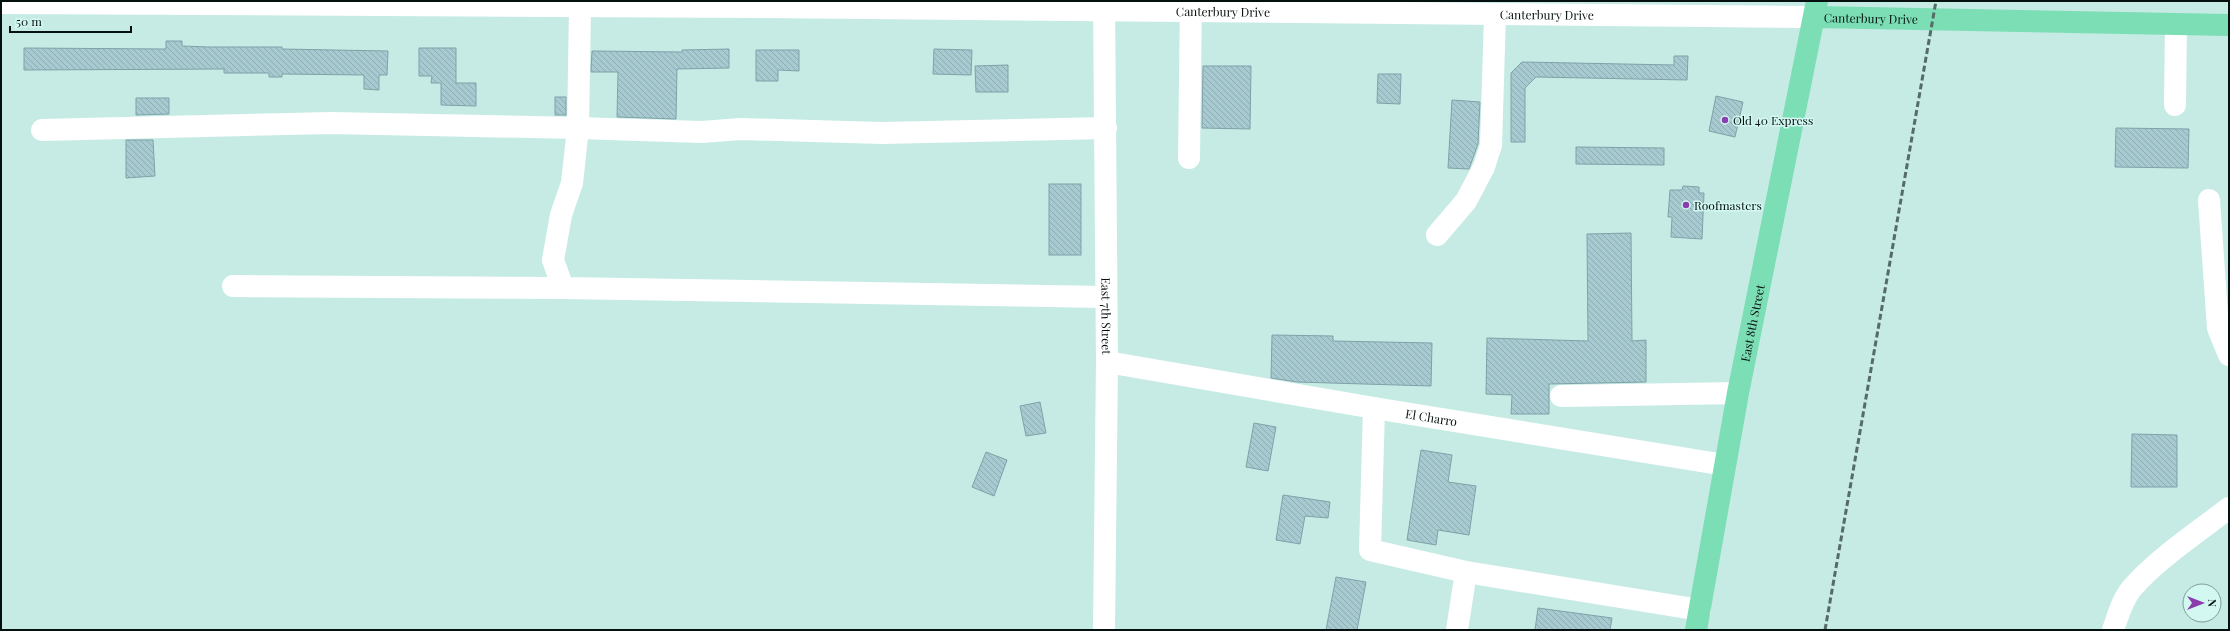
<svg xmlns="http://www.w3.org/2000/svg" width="2230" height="631" font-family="'Playfair Display',serif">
<defs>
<pattern id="building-back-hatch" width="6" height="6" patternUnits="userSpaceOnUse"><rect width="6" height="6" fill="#a7cad1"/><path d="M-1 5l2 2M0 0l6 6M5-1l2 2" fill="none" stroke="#8eacb2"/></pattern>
</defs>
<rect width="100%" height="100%" fill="#c6ebe5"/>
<g fill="url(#building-back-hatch)" stroke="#7fa1a8">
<polygon points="166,41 182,41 182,46 208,47 282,47 282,49 388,51 387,75 379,75 379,90 364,89 364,75 282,74 282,77 269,77 269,73 224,73 224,69 24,70 24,48 166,49"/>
<polygon points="419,48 456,48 456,83 476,83 476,106 441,105 441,83 431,83 432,76 419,76"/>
<polygon points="729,49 729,68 677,69 676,119 617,117 618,72 591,72 592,51 682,52 682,50"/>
<polygon points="934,49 972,50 971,75 933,74"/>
<polygon points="756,50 799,50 799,71 778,70 778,81 756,81"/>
<polygon points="1674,56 1688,56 1687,80 1536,77 1525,88 1525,142 1511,142 1511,73 1522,62 1674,65"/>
<polygon points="1008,65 1008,92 976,92 975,66"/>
<polygon points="1203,66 1251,66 1250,129 1202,128"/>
<polygon points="1378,74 1401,74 1400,104 1377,103"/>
<polygon points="1716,96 1743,102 1735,137 1709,131"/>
<rect x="555" y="97" width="11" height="18"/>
<polygon points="136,98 169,98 169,114 136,115"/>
<polygon points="1452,100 1480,102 1478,144 1469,169 1448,168"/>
<polygon points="2116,128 2189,129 2188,168 2115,167"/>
<polygon points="126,140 153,140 155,176 126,178"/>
<polygon points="1576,147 1664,148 1664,165 1576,164"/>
<rect x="1049" y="184" width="32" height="71"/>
<polygon points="1683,186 1699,187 1699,193 1704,193 1702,239 1671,237 1672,217 1668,217 1670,190 1682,190"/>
<polygon points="1631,233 1632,341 1646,340 1646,382 1549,384 1549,414 1511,414 1512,395 1486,394 1487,338 1588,341 1587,234"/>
<polygon points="1272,335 1333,336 1333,341 1432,343 1431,386 1297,382 1271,378"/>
<polygon points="1040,402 1046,433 1026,436 1020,406"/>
<polygon points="1254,423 1276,427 1268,471 1246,467"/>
<polygon points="2132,434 2177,435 2177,487 2131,487"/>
<polygon points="1421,450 1452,455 1448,482 1476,486 1469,535 1438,530 1436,545 1407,540"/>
<polygon points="986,452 1007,460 994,496 972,487"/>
<polygon points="1283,495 1330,502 1328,518 1305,516 1300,544 1276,540"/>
<polygon points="1336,577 1366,582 1357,630 1326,630"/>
<polygon points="1538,608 1612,618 1610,630 1535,630"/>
</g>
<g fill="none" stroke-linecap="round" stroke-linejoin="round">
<g stroke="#fff" stroke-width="22">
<path id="s1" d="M1104,1L1107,362L1104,630"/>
<path id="s2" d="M1,3L763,7L1815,17"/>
<polyline points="580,7 578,128 572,183 561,215 553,260 563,288 1106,297"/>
<polyline points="2175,105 2176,24"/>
<polyline points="42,130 331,123 578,128 701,132 741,129 882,133 1106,128"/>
<polyline points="1189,158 1191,1"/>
<polyline points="2209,200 2218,328 2229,355"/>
<polyline points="1437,235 1466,201 1484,167 1491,145 1495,15"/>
<polyline points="233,286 563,288"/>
<path id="s3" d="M1107,362L1374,408L1725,465"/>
<polyline points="1561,396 1738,393"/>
<polyline points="1374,408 1370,550 1466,572 1700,610"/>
<polyline points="1457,630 1466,572"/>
<path d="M2113,630C2118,616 2122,600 2132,588C2157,559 2198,532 2229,508"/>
</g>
<g stroke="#7cdeb5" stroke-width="22">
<path id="s4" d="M1815,17L2229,25"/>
<path id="s5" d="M1696,630L1738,393L1817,1"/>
</g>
<polyline stroke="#556b67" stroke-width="3" stroke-dasharray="6 3" stroke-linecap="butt" points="1825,630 1936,1"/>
</g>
<g fill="#8c3dad" stroke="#d3f8f2" stroke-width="1.5">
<circle cx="1725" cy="120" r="4"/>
<circle cx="1686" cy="205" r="4"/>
</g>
<g text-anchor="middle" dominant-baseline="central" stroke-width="3" stroke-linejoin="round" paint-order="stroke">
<g font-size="12" fill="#05110f" stroke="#d3f8f2">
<text stroke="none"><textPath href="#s2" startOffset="1222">Canterbury Drive</textPath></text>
<text stroke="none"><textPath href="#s2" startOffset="1546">Canterbury Drive</textPath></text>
<text stroke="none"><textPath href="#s4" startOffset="56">Canterbury Drive</textPath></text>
<text stroke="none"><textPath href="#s1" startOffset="315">East 7th Street</textPath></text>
<text stroke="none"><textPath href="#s5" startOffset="312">East 8th Street</textPath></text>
<text stroke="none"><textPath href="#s3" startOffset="329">El Charro</textPath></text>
</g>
<g font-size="12" fill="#05110f" stroke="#d3f8f2" text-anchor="start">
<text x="1733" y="120">Old 40 Express</text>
<text x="1694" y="205">Roofmasters</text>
</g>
</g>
<rect width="2230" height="631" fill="none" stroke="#05110f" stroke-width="4"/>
<g transform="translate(2202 603) rotate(90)"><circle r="19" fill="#d3f8f2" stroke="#819c97"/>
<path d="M0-3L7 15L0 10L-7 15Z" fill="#8c3dad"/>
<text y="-6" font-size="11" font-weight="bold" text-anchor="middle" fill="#05110f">N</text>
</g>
<path d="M10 26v6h121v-6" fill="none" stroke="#05110f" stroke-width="2"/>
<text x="16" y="26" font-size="12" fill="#05110f" stroke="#d3f8f2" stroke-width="3" paint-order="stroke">50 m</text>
</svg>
